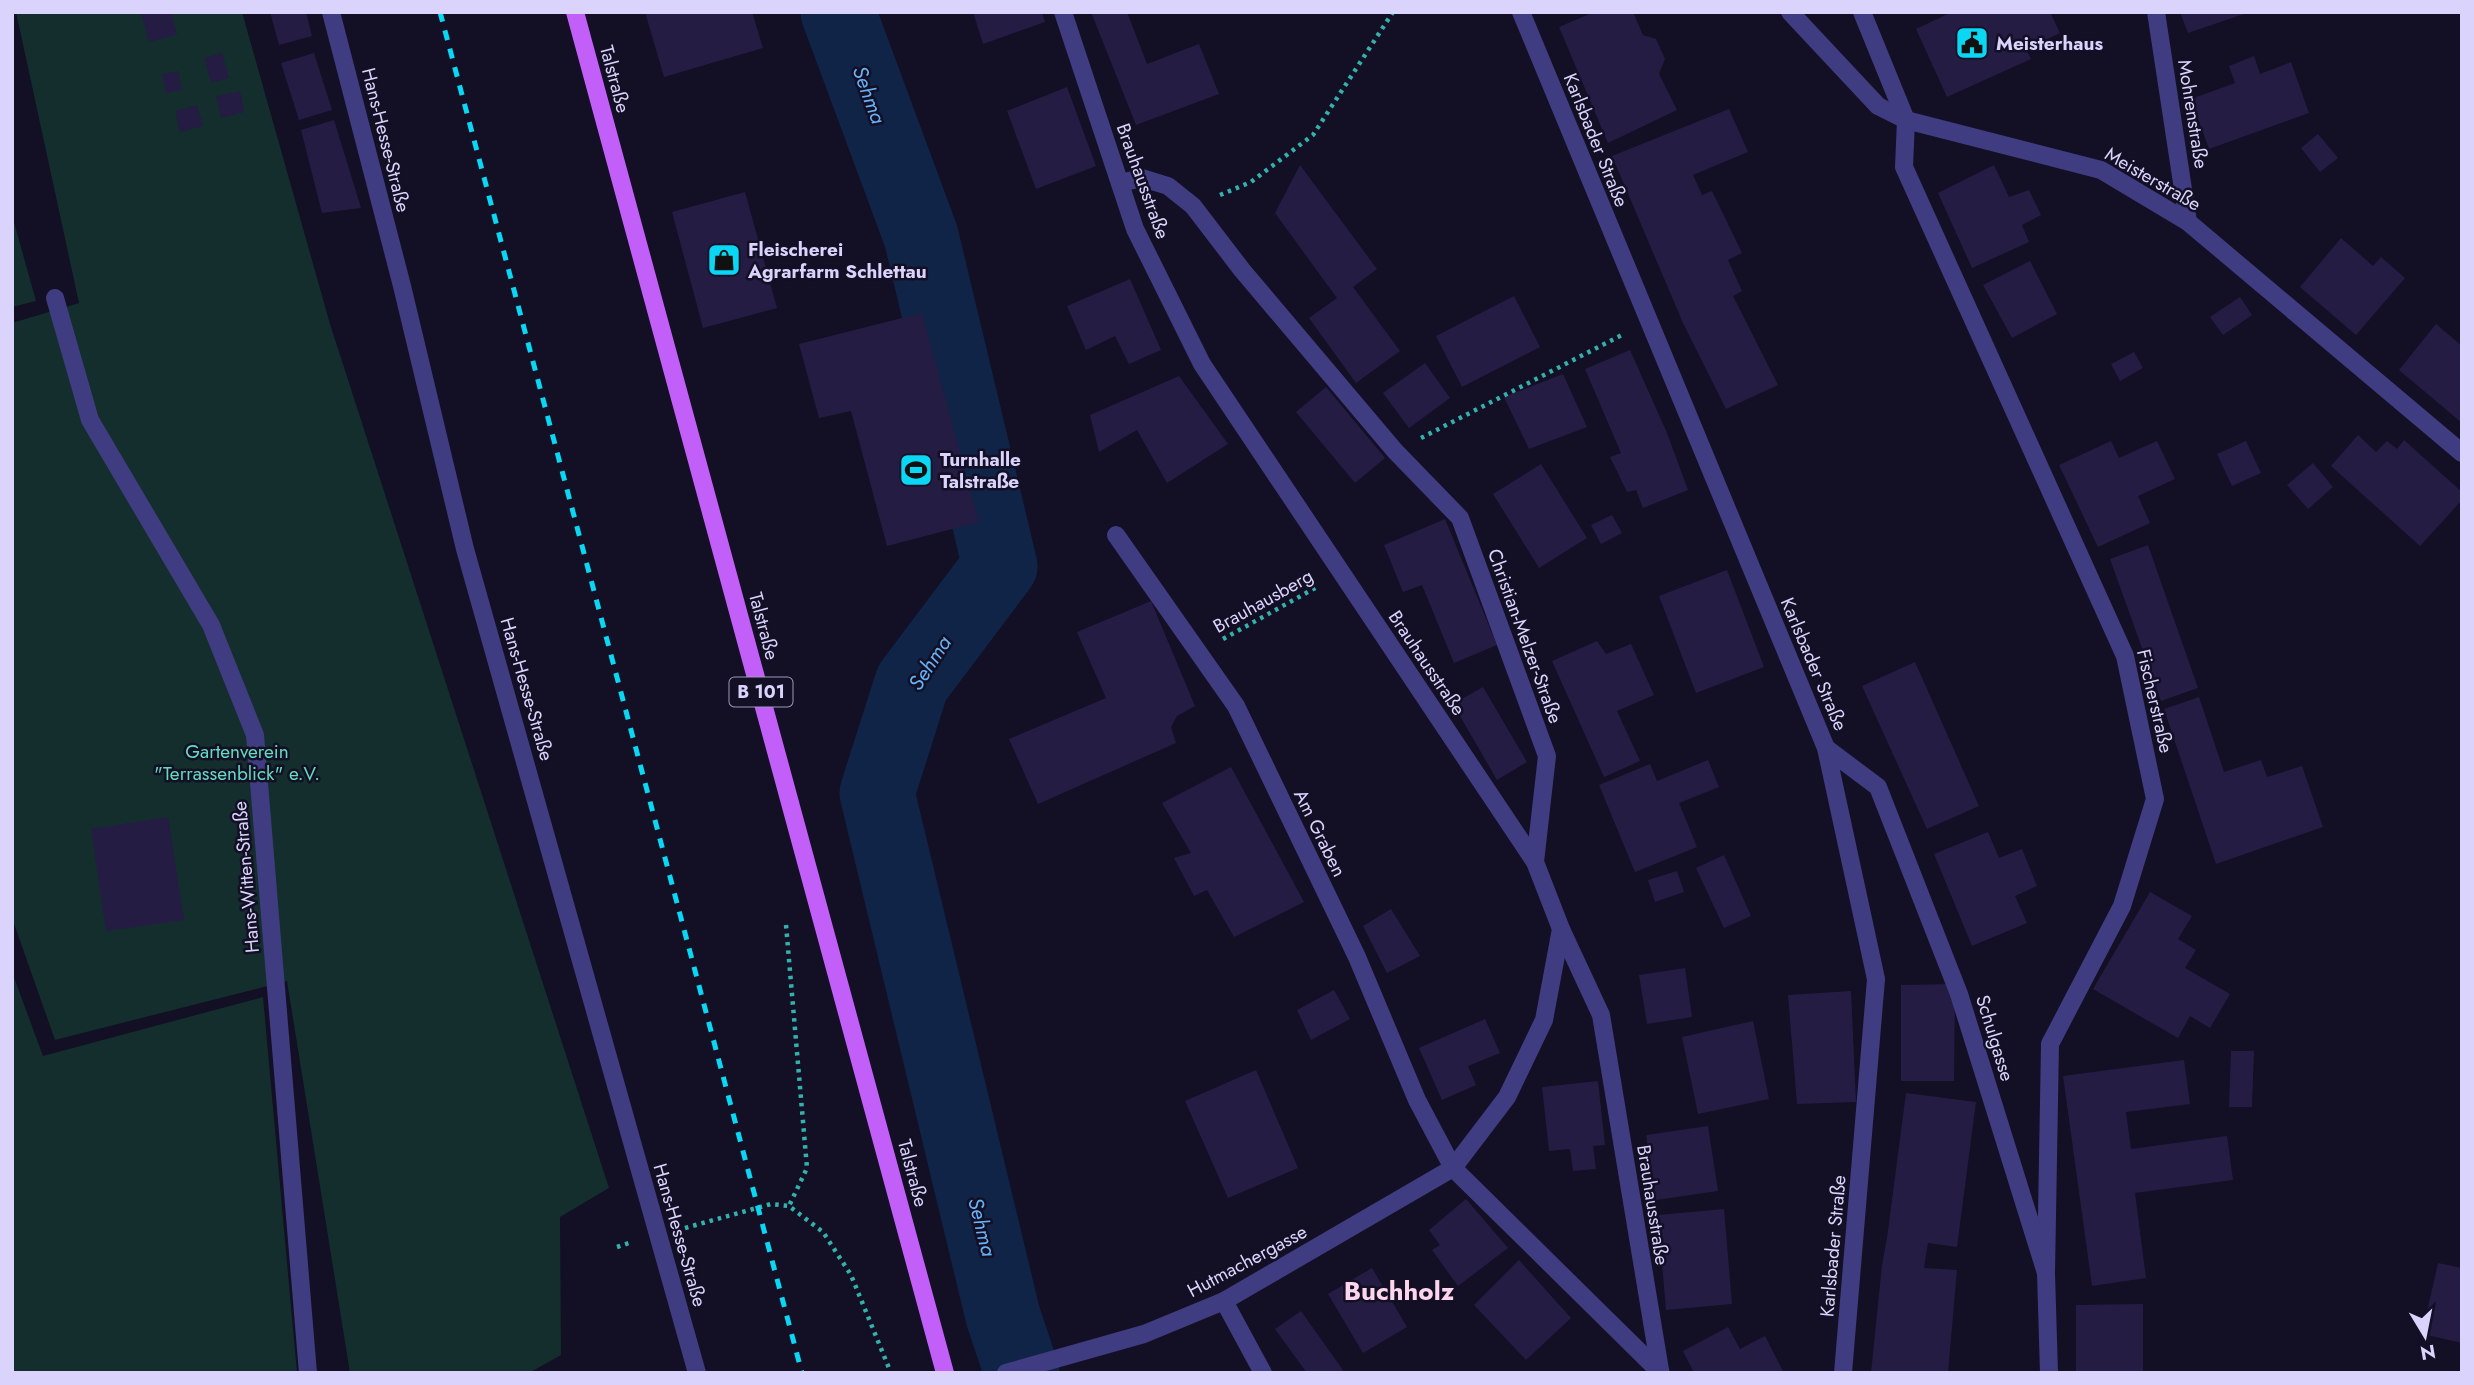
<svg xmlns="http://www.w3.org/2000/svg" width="2474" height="1385" font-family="Jost,sans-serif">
<rect width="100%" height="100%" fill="#130f24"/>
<g fill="#132e2d">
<polygon points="16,12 242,12 330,324 609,1188 560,1217 561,1355 529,1373 350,1373 287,981 55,1040 12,918 12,323 79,303"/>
<polygon points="12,215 36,301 12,307"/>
<polygon points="12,972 43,1056 263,997 297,1373 12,1373"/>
</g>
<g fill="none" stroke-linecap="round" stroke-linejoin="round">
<polyline stroke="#102448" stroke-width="75" points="838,12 921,236 1000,566 912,683 877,793 1003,1316 1022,1373"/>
</g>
<g fill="#251c44">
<polygon points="141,12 171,12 177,35 149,42"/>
<polygon points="270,12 306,12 312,36 279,45"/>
<polygon points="645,12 752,12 763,48 664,77"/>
<polygon points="973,12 1042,12 1045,22 983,44"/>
<polygon points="1091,12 1127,12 1147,64 1199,44 1219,94 1136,125"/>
<polygon points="1594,12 1633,12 1643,35 1656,39 1665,59 1659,74 1677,110 1608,143 1559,27"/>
<polygon points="1952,12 2050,12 2060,33 2026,49 2031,59 1947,97 1916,29"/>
<polygon points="2180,12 2247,12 2247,13 2188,33"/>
<polygon points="222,53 229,78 211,83 204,58"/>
<polygon points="314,53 332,110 299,120 281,63"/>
<polygon points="2254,56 2260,74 2291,62 2309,113 2209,149 2191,99 2235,83 2229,66"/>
<polygon points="178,71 182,90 166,93 162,74"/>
<polygon points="1067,87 1096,166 1036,189 1007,111"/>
<polygon points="240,91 244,112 221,118 216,96"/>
<polygon points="197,105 203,126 180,132 175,111"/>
<polygon points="1729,109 1748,152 1693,175 1702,195 1712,191 1742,253 1728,260 1742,291 1733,296 1778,385 1726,409 1683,323 1612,156"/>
<polygon points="334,120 361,208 322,213 301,130"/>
<polygon points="2318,134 2338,158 2320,172 2301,148"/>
<polygon points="1300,165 1377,269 1353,287 1400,351 1356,383 1309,318 1337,298 1275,213"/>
<polygon points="1994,165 2009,197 2029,190 2041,215 2022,225 2029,242 1972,268 1938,193"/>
<polygon points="745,192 777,308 703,328 672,212"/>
<polygon points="2341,238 2373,266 2381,257 2405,278 2356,335 2300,287"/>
<polygon points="2030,261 2057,314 2012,338 1983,285"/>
<polygon points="1130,279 1161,350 1129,364 1115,336 1086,350 1067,306"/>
<polygon points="1514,296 1540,347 1462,387 1436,336"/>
<polygon points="2240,297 2252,315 2223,335 2210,317"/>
<polygon points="922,313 979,522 887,546 851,411 819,418 799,344"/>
<polygon points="2436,324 2462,346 2462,423 2399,370"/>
<polygon points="1630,350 1667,433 1688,490 1643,508 1636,490 1627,492 1610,457 1621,453 1585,369"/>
<polygon points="2134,352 2143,368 2120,381 2111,364"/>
<polygon points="1425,363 1450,398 1409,428 1383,393"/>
<polygon points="1563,374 1587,427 1529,449 1504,397"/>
<polygon points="1179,376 1228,444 1167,483 1137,430 1099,452 1090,415"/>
<polygon points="1326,387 1385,458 1355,483 1296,412"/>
<polygon points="2358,435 2376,452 2387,441 2397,449 2404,440 2462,492 2462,500 2420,546 2331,466"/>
<polygon points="2111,441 2119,458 2157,441 2175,479 2138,496 2150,523 2098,547 2059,465"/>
<polygon points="2246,441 2261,473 2232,486 2217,454"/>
<polygon points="2313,463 2333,487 2308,509 2287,485"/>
<polygon points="1541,464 1587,538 1539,568 1493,494"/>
<polygon points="1612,515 1622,533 1601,544 1591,525"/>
<polygon points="1445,519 1497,645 1454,663 1422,585 1403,592 1384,545"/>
<polygon points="2148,545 2198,688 2161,701 2110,559"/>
<polygon points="1727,570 1764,667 1696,693 1659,596"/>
<polygon points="1151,601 1195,706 1177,716 1171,727 1176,743 1038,804 1009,739 1106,698 1077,632"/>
<polygon points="1597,641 1606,654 1631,644 1654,695 1617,711 1640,761 1604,777 1552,661"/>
<polygon points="1915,662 1979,806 1927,829 1862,686"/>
<polygon points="1483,687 1527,762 1497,780 1453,704"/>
<polygon points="2199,697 2224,772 2261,760 2267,777 2302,766 2323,827 2216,864 2164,709"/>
<polygon points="1708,760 1719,787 1679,803 1697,847 1635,872 1599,785 1650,764 1657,781"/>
<polygon points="1231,767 1304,902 1234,937 1207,890 1194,896 1174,858 1191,853 1162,803"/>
<polygon points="168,817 184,920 106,931 91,829"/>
<polygon points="1988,832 1999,858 2022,849 2037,886 2015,896 2027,923 1972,946 1934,854"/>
<polygon points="1724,855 1751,916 1724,928 1696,868"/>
<polygon points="1677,871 1684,892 1655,902 1648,880"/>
<polygon points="2150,892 2192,916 2178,939 2196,950 2185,968 2230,994 2210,1028 2190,1016 2178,1038 2093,989"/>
<polygon points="1391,909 1420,956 1387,973 1363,926"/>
<polygon points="1685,968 1692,1017 1647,1024 1639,975"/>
<polygon points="1955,984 1954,1081 1901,1081 1901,985"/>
<polygon points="1334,990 1350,1019 1311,1040 1297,1010"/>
<polygon points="1851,991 1856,1102 1797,1104 1788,995"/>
<polygon points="1485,1019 1500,1053 1468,1066 1476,1085 1442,1100 1419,1048"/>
<polygon points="1753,1021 1769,1099 1698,1114 1682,1037"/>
<polygon points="2231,1051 2254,1051 2252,1107 2229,1107"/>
<polygon points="2184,1060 2190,1104 2126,1112 2131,1149 2227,1136 2233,1180 2135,1193 2146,1278 2092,1286 2063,1076"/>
<polygon points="1256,1070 1298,1168 1228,1198 1185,1101"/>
<polygon points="1598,1081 1605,1145 1593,1146 1596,1169 1573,1171 1570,1149 1549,1151 1542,1087"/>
<polygon points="1906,1093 1976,1102 1957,1247 1928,1243 1924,1268 1957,1270 1948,1373 1871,1373 1882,1265 1887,1238"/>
<polygon points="1708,1126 1718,1191 1656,1200 1646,1135"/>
<polygon points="1466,1199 1508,1248 1458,1286 1432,1250 1440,1245 1429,1230"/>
<polygon points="1724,1209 1732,1304 1666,1310 1658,1215"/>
<polygon points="1519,1260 1571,1318 1526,1360 1474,1305"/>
<polygon points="2438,1263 2462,1268 2462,1343 2422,1334"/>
<polygon points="1372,1268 1407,1327 1363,1353 1328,1294"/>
<polygon points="2143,1304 2143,1373 2076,1373 2076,1305"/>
<polygon points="1301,1311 1345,1373 1307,1373 1275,1329"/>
<polygon points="1728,1327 1740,1349 1765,1336 1784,1373 1694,1373 1683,1351"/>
</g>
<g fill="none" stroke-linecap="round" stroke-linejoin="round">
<g stroke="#33b2ad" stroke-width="4.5" stroke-dasharray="3.5 5" stroke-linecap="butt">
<polyline points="1220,195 1251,182 1313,135 1393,12"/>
<polyline points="1421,438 1622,335"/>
<polyline points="1223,639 1317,587"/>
<polyline points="786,925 807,1168 789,1206"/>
<polyline points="685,1228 771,1204 789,1206 823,1232 851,1275 891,1373"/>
<polyline points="617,1247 629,1243"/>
</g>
<polyline stroke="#403c81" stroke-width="18" points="1224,1301 1263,1373"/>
<g stroke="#403c81" stroke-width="18">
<polyline points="331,12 402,286 465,549 697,1373"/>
<polyline points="1063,12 1135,229 1202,364 1535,862 1561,929 1601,1015 1660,1370"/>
<polyline points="1521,12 1826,748 1876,979 1843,1373"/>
<polyline points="1790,12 1878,106 1906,120 2101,170 2188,222 2462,453"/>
<polyline points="1862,12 1906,120 1904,167 2125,656 2155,799 2122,906 2050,1044 2046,1273"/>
<polyline points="2156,12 2188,222"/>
<polyline points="1120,183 1142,178 1168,186 1193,206 1242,270 1395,451 1460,518 1547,756 1535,862"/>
<polyline points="55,298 90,420 211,625 255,735 308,1373"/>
<polyline points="1116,535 1236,706 1357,957 1417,1100 1453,1168 1661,1373"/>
<polyline points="1826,748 1878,787 1959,994 2046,1273 2049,1373"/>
<polyline points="1006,1373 1144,1334 1224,1301 1453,1168 1507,1097 1544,1020 1561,929"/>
</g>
<polyline stroke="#c35ff9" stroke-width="18" points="575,12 945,1373"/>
<polyline stroke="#09d7f4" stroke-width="5" stroke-dasharray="10 9" stroke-linecap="butt" points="440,12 802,1373"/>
</g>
<defs>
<symbol id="civic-square" viewBox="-11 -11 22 22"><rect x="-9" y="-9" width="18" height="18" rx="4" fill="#09d7f4" stroke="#130f24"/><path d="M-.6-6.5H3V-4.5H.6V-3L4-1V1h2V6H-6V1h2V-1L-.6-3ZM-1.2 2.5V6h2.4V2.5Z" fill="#111"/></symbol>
<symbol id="shop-square" viewBox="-11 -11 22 22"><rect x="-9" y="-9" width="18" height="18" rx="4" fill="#09d7f4" stroke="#130f24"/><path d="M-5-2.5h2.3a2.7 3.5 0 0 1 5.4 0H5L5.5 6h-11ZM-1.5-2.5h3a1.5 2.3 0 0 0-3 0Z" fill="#111"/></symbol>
<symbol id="stadium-square" viewBox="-11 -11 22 22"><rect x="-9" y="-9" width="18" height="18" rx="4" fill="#09d7f4" stroke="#130f24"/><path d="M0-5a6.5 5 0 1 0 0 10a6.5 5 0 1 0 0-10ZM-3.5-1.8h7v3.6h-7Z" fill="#111"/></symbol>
</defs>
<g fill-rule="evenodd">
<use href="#civic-square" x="1953" y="24" width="38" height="38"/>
<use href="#shop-square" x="705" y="241" width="38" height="38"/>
<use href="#stadium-square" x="897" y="451" width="38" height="38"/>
</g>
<g text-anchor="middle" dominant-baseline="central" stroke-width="5" stroke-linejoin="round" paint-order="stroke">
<rect fill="#130f24" stroke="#9e99bc" stroke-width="2" x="729.5" y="677.5" width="63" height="29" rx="5"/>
<g font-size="18" font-weight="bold" fill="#dad4fd">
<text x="761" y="692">B 101</text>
</g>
<g font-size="19" font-weight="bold" fill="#dad4fd" stroke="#130f24" text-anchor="start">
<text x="1996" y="43">Meisterhaus</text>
<text x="748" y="249">Fleischerei<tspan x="748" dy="22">Agrarfarm Schlettau</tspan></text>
<text x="940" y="459">Turnhalle<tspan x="940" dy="22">Talstraße</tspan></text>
</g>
<g font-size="19" fill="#dad4fd" stroke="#130f24">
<text transform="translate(615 79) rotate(75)">Talstraße</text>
<text transform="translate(2193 114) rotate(81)">Mohrenstraße</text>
<text transform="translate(386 140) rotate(76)">Hans-Hesse-Straße</text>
<text transform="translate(1596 140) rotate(68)">Karlsbader Straße</text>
<text transform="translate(2153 179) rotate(30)">Meisterstraße</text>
<text transform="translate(1143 181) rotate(70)">Brauhausstraße</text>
<text transform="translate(1263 601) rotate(-29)">Brauhausberg</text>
<text transform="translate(764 626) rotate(75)">Talstraße</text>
<text transform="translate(1525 636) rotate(70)">Christian-Melzer-Straße</text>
<text transform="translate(1427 663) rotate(56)">Brauhausstraße</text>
<text transform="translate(1814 664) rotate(67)">Karlsbader Straße</text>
<text transform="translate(527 689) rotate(74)">Hans-Hesse-Straße</text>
<text transform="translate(2155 701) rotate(77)">Fischerstraße</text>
<text transform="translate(1320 833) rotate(64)">Am Graben</text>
<text transform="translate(246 877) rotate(-95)">Hans-Witten-Straße</text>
<text transform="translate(1995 1038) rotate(73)">Schulgasse</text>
<text transform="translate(913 1173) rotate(75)">Talstraße</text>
<text transform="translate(1653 1205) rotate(81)">Brauhausstraße</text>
<text transform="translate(680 1235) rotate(74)">Hans-Hesse-Straße</text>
<text transform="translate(1833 1246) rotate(-85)">Karlsbader Straße</text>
<text transform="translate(1247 1261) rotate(-28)">Hutmachergasse</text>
</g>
<g font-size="19" fill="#62dbc0" stroke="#130f24">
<text x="237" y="751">Gartenverein<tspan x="237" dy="22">"Terrassenblick" e.V.</tspan></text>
</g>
<g font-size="21" font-style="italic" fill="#66b2f9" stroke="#130f24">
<text transform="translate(869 95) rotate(70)">Sehma</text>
<text transform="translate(930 663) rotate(-57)">Sehma</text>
<text transform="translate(982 1227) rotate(76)">Sehma</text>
</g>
<g font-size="26" font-weight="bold" fill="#fdd6ee" stroke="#130f24">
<text x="1399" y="1291">Buchholz</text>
</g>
</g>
<rect width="2474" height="1385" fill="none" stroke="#dad4fd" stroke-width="28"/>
<g transform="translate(2425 1336) rotate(170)" stroke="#130f24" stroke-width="5" paint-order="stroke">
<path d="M0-5L12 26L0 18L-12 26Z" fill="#dad4fd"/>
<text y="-10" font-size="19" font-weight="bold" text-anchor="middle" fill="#dad4fd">N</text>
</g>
</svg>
